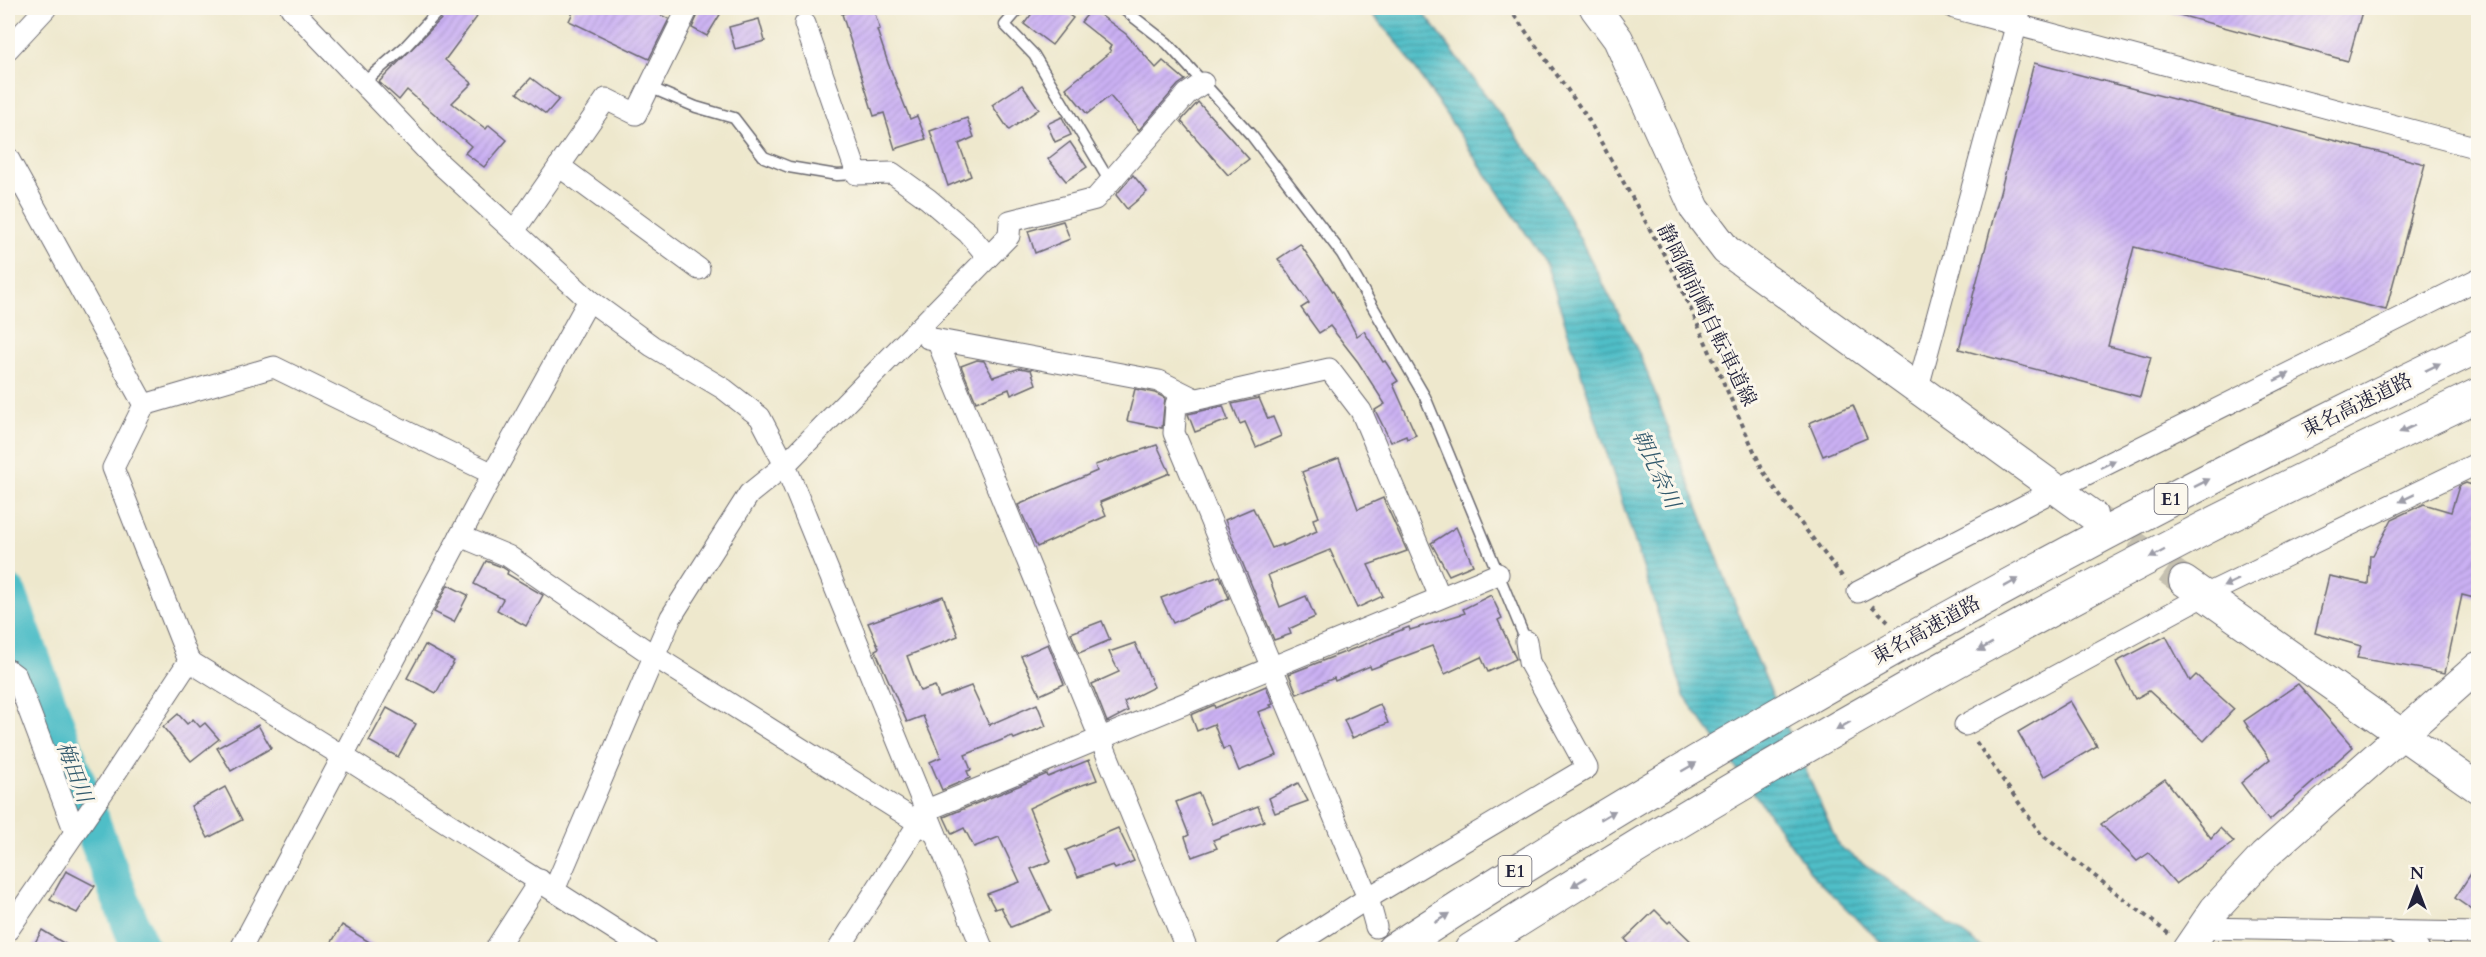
<svg xmlns="http://www.w3.org/2000/svg" width="2486" height="957" font-family="Cardo,'Noto Serif JP',serif">
<defs>
<pattern id="water-rules" width="6" height="5" patternUnits="userSpaceOnUse" patternTransform="scale(1.5)"><rect width="6" height="5" fill="#50bec7"/><path d="M0 2.5h6" fill="none" stroke="#429aa3"/></pattern>
<pattern id="building-hatch" width="6" height="6" patternUnits="userSpaceOnUse" patternTransform="scale(1.5)"><rect width="6" height="6" fill="#cab0f3"/><path d="M-1 1l2-2M0 6l6-6M5 7l2-2" fill="none" stroke="#ad97d1"/></pattern>
</defs>
<rect width="100%" height="100%" fill="#fbf7ec"/>
<filter id="ink" filterUnits="userSpaceOnUse"><feTurbulence type="fractalNoise" baseFrequency=".0167" numOctaves="2"/><feDisplacementMap in="SourceGraphic" scale="12" xChannelSelector="R" yChannelSelector="G"/><feConvolveMatrix kernelMatrix="1 2 1 2 8 2 1 2 1" color-interpolation-filters="sRGB"/></filter>
<filter id="wash" filterUnits="userSpaceOnUse"><feTurbulence type="fractalNoise" baseFrequency=".008" numOctaves="4" result="noise"/><feDisplacementMap in="SourceGraphic" scale="24" xChannelSelector="R" yChannelSelector="G"/><feGaussianBlur stdDeviation="1.35" result="paint"/><feColorMatrix in="noise" values="0 0 0 0 0 0 0 0 0 0 0 0 0 0 0 0 0 1.4 0 .05"/><feComposite in="paint" operator="in"/></filter>
<g filter="url(#wash)">
<rect width="100%" height="100%" fill="#eee8cd"/>
<polygon fill="url(#water-rules)" stroke="#397081" stroke-width="1.5" points="1367,8 1420,8 1549,179 1642,359 1750,643 1839,846 1984,949 1888,949 1815,878 1684,696 1546,263 1400,46"/>
<g fill="none" stroke-linecap="round" stroke-linejoin="round">
<polyline stroke="#50bec7" stroke-width="38" points="8,594 106,862 141,950"/>
</g>
<g id="blocks">
<g fill="url(#building-hatch)">
<polygon points="452,8 466,8 477,17 445,60 472,83 452,103 486,129 489,125 507,140 484,167 465,153 471,146 407,90 399,100 379,82"/>
<polygon points="575,8 647,8 669,19 649,59 569,21"/>
<polygon points="701,8 724,8 707,36 692,28"/>
<polygon points="857,8 873,8 880,29 877,30 888,63 910,119 917,116 926,139 895,149 884,113 874,116 842,14"/>
<polygon points="1036,8 1059,8 1073,18 1052,45 1024,24"/>
<polygon points="2172,8 2363,8 2348,61 2172,13"/>
<polygon points="1092,9 1126,34 1156,68 1163,61 1185,80 1178,85 1139,130 1110,96 1087,114 1066,88 1111,51 1109,49 1111,46 1081,22"/>
<polygon points="759,19 765,41 735,49 729,27"/>
<polygon points="2034,63 2425,164 2386,310 2134,247 2108,346 2151,357 2140,397 1959,349"/>
<polygon points="531,78 559,99 546,114 517,93"/>
<polygon points="1022,85 1039,109 1009,130 992,105"/>
<polygon points="1198,102 1249,159 1228,175 1181,121"/>
<polygon points="1062,117 1071,135 1055,142 1047,124"/>
<polygon points="967,118 974,137 959,144 971,176 948,186 930,131"/>
<polygon points="1070,142 1087,167 1066,181 1048,159"/>
<polygon points="1133,175 1147,192 1127,209 1116,195"/>
<polygon points="1063,221 1070,239 1035,253 1028,231"/>
<polygon points="1300,244 1334,293 1357,336 1364,331 1383,362 1385,361 1398,381 1393,384 1416,435 1407,439 1406,436 1391,442 1375,410 1385,404 1358,362 1330,326 1319,333 1301,308 1309,303 1278,259"/>
<polygon points="977,360 984,361 993,377 1020,368 1031,370 1036,384 1011,395 1009,389 976,402 961,366"/>
<polygon points="1135,389 1155,393 1165,398 1162,428 1127,421"/>
<polygon points="1259,398 1268,419 1273,417 1281,436 1256,447 1245,422 1240,424 1232,404"/>
<polygon points="1853,405 1867,438 1823,456 1809,423"/>
<polygon points="1223,406 1228,420 1195,432 1188,414"/>
<polygon points="1157,445 1170,473 1100,502 1106,516 1037,547 1018,505 1097,471 1095,465"/>
<polygon points="1339,458 1358,509 1383,498 1407,551 1368,565 1383,596 1357,608 1330,550 1268,575 1280,607 1306,596 1315,617 1289,629 1291,634 1274,640 1225,520 1253,508 1272,548 1283,544 1283,546 1317,531 1313,519 1319,517 1302,472"/>
<polygon points="2466,483 2478,487 2478,599 2462,595 2445,673 2357,658 2361,646 2315,633 2329,576 2368,584 2370,555 2373,555 2392,519 2424,504 2451,512 2459,486"/>
<polygon points="1456,527 1473,565 1449,575 1431,543"/>
<polygon points="486,561 502,567 508,571 507,574 543,595 526,626 497,610 503,599 474,584"/>
<polygon points="1220,576 1229,598 1173,623 1161,598"/>
<polygon points="448,585 468,595 454,622 434,612"/>
<polygon points="1491,595 1502,618 1498,620 1516,659 1488,672 1481,657 1445,674 1432,646 1371,669 1370,666 1335,681 1334,678 1297,694 1289,674 1409,627 1410,630 1465,613 1463,609"/>
<polygon points="943,596 958,636 907,656 920,691 935,686 939,698 971,686 989,725 1037,704 1046,726 1014,739 1012,736 965,755 971,770 967,771 970,778 942,790 930,762 941,757 923,716 907,722 875,650 879,648 868,623"/>
<polygon points="1102,621 1110,640 1079,653 1071,633"/>
<polygon points="2166,636 2190,681 2196,675 2234,709 2204,741 2149,691 2135,699 2116,662"/>
<polygon points="1135,643 1154,687 1124,702 1128,711 1107,722 1092,684 1119,672 1109,652"/>
<polygon points="1048,644 1064,684 1040,695 1021,656"/>
<polygon points="425,645 454,661 436,693 407,678"/>
<polygon points="2298,684 2353,747 2269,821 2241,783 2270,759 2244,721"/>
<polygon points="1266,686 1273,704 1270,705 1272,707 1258,712 1277,755 1239,771 1229,747 1223,749 1214,724 1197,731 1191,715 1214,705 1215,708"/>
<polygon points="2070,701 2097,746 2044,777 2018,732"/>
<polygon points="1380,704 1388,723 1352,738 1344,720"/>
<polygon points="387,708 416,724 398,757 369,741"/>
<polygon points="178,714 187,724 193,719 200,727 205,723 219,739 191,761 163,727"/>
<polygon points="258,725 271,748 231,771 217,748"/>
<polygon points="1089,760 1097,780 1065,791 1029,808 1051,861 1031,869 1051,911 1011,927 1001,907 995,909 987,894 1020,882 999,837 974,847 964,828 952,834 944,817 1047,774 1048,777"/>
<polygon points="2165,779 2211,838 2220,828 2234,842 2176,884 2149,853 2137,861 2101,824"/>
<polygon points="1298,783 1308,801 1275,813 1269,798"/>
<polygon points="225,787 242,820 208,838 191,806"/>
<polygon points="1199,793 1212,824 1258,806 1264,821 1213,840 1217,848 1192,857 1185,837 1189,835 1176,802"/>
<polygon points="1118,828 1134,861 1115,869 1113,865 1078,877 1066,850"/>
<polygon points="2478,863 2478,914 2455,898"/>
<polygon points="66,871 95,886 77,913 50,900"/>
<polygon points="1655,910 1668,923 1670,921 1700,950 1635,950 1625,939"/>
<polygon points="342,925 382,950 327,950"/>
<polygon points="42,930 75,950 31,950"/>
</g>
</g>
</g>
<g filter="url(#ink)">
<use href="#blocks" fill-opacity="0" stroke="#69676e" stroke-width="1.5"/>
<g fill="none" stroke-linecap="round" stroke-linejoin="round">
<polyline stroke="#c5c0b0" stroke-width="30" stroke-dasharray="30 15" stroke-linecap="butt" points="2094,517 2184,581"/>
<defs>
<g id="lane">
<polyline points="1122,8 1167,43 1252,136 1342,254 1425,397 1526,641"/>
<polyline points="1018,10 1005,25 1034,55 1110,182"/>
<polyline points="363,83 405,47 441,8"/>
<polyline points="649,87 696,107 734,118 764,157 789,167 837,175 857,174"/>
</g>
<g id="street">
<polyline points="291,8 437,161 589,300 652,346 724,389 760,417 785,465 983,950"/>
<polyline points="1954,8 2478,148"/>
<polyline points="805,24 857,174 892,173 928,199 968,233 988,257"/>
<polyline points="8,49 46,8"/>
<polyline points="8,158 144,405 113,468 189,661 107,786 8,930"/>
<polyline points="559,166 699,269"/>
<polyline points="514,231 606,99 636,114 688,8"/>
<polyline points="928,338 1159,381 1195,399"/>
<polyline points="937,340 1187,950"/>
<polyline points="1917,391 2021,8"/>
<polyline points="144,405 274,367 493,474"/>
<polyline points="460,536 508,556 654,656 935,833"/>
<polyline points="1858,592 2055,490 2478,279"/>
<polyline points="189,661 344,757 647,950"/>
<polyline points="8,670 16,676 75,832"/>
<polyline points="1965,725 2205,595 2478,463"/>
<polyline points="927,810 1498,574"/>
<polyline points="554,890 671,617 749,494 785,465 1009,236 1010,221 1095,199 1187,94 1203,83"/>
<polyline points="1376,927 1368,898 1174,433 1176,404 1329,369 1361,411 1440,597"/>
<polyline points="2201,928 2478,933"/>
<polyline points="2393,931 2419,950"/>
<polyline points="240,950 493,474 589,300"/>
<polyline points="495,950 540,880"/>
<polyline points="838,950 919,823"/>
<polyline points="1287,950 1368,898 1587,768 1529,662 1526,641"/>
</g>
<g id="secondary">
<polyline points="1595,8 1618,39 1695,209 1726,250 2092,515"/>
<polyline points="2184,581 2478,788"/>
<polyline points="2187,950 2215,909 2264,856 2478,667"/>
</g>
<g id="highway">
<path d="M1393,950C1741,724 2105,525 2478,346"/>
<path d="M1471,950C1708,799 1953,658 2203,529C2294,483 2386,439 2478,395"/>
</g>
</defs>
<use href="#lane" stroke="#69676e" stroke-width="13"/>
<use href="#street" stroke="#69676e" stroke-width="23"/>
<use href="#secondary" stroke="#69676e" stroke-width="32"/>
<use href="#highway" stroke="#69676e" stroke-width="35"/>
<g stroke="#69676e" stroke-width="4" stroke-dasharray="4.5 4.5" stroke-linecap="butt">
<polyline points="1509,8 1587,117 1676,276 1763,471 1785,503 1845,580"/>
<polyline points="1872,606 1888,621"/>
<polyline points="1976,742 2041,834 2169,934"/>
</g>
<use href="#lane" stroke="#fff" stroke-width="10"/>
<use href="#street" stroke="#fff" stroke-width="21"/>
<use href="#secondary" stroke="#fff" stroke-width="30"/>
<use href="#highway" stroke="#fff" stroke-width="33"/>
</g>
<defs><path id="oneway-solid" d="M-6-.8H1V-3.2L6.5 0L1 3.2V.8H-6Z" transform="scale(1.5)"/></defs>
<g fill="#9c9ca7">
<use href="#oneway-solid" transform="translate(2433 367) rotate(-26)"/>
<use href="#oneway-solid" transform="translate(2282 377) rotate(-26)"/>
<use href="#oneway-solid" transform="translate(2407 429) rotate(155)"/>
<use href="#oneway-solid" transform="translate(2108 464) rotate(-26)"/>
<use href="#oneway-solid" transform="translate(2202 483) rotate(-27)"/>
<use href="#oneway-solid" transform="translate(2407 498) rotate(154)"/>
<use href="#oneway-solid" transform="translate(2157 554) rotate(152)"/>
<use href="#oneway-solid" transform="translate(2011 583) rotate(-29)"/>
<use href="#oneway-solid" transform="translate(2231 583) rotate(154)"/>
<use href="#oneway-solid" transform="translate(1985 647) rotate(151)"/>
<use href="#oneway-solid" transform="translate(1843 726) rotate(150)"/>
<use href="#oneway-solid" transform="translate(1689 767) rotate(-30)"/>
<use href="#oneway-solid" transform="translate(1608 815) rotate(-31)"/>
<use href="#oneway-solid" transform="translate(1579 882) rotate(149)"/>
<use href="#oneway-solid" transform="translate(1442 918) rotate(-33)"/>
</g>
</g>
<g text-anchor="middle" dominant-baseline="central" stroke-width="6" stroke-linejoin="round" paint-order="stroke">
<g fill="#fbf7ec" stroke="#636270" stroke-width="1.5">
<rect x="2154.5" y="484" width="33" height="30" rx="4.5"/>
<rect x="1498.5" y="856" width="33" height="30" rx="4.5"/>
</g>
<g font-size="18" font-weight="bold" fill="#22223b">
<text x="2171" y="499">E1</text>
<text x="1515" y="871">E1</text>
</g>
<g font-size="20" fill="#22223b" stroke="#fbf7ec">
<text transform="translate(1707 315) rotate(64)">静岡御前崎自転車道線</text>
<text transform="translate(2357 405) rotate(-26)">東名高速道路</text>
<text transform="translate(1926 630) rotate(-29)">東名高速道路</text>
</g>
<g font-size="21" font-style="italic" fill="#32596c" stroke="#fbf7ec">
<text transform="translate(1656 469) rotate(65)">朝比奈川</text>
<text transform="translate(74 772) rotate(69)">梅田川</text>
</g>
</g>
<rect width="2486" height="957" fill="none" stroke="#fbf7ec" stroke-width="30"/>
<g transform="translate(2417 888)" stroke="#fbf7ec" stroke-width="4.5" paint-order="stroke">
<path d="M0-4.5L10 22L0 15L-10 22Z" fill="#22223b"/>
<text y="-9" font-size="16" font-weight="bold" text-anchor="middle" fill="#22223b">N</text>
</g>
</svg>
